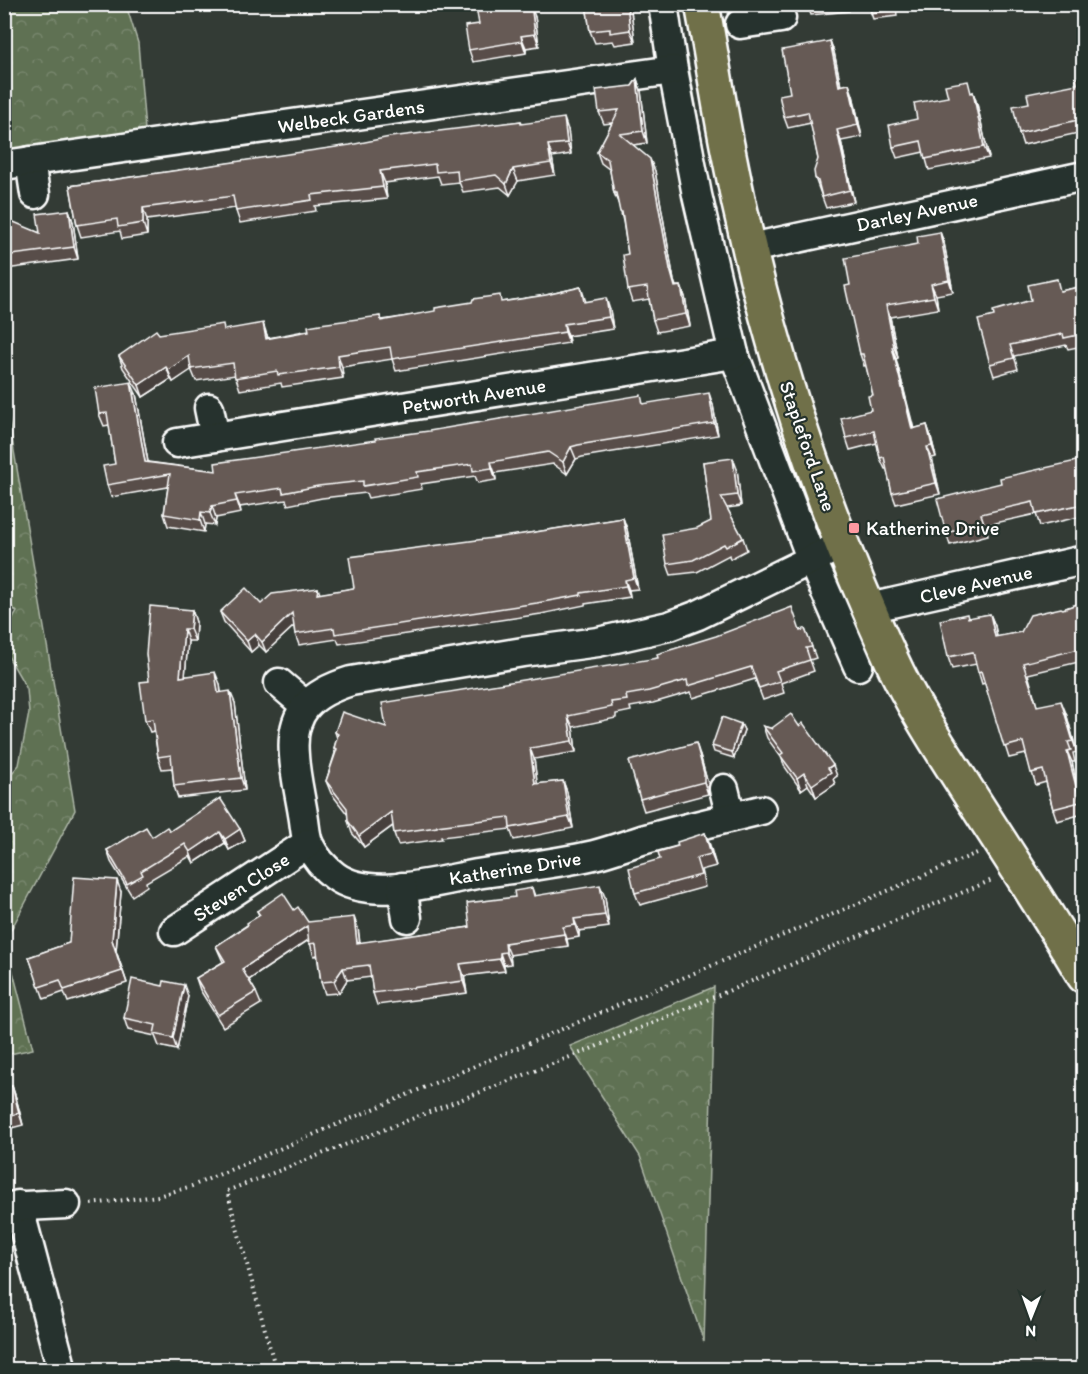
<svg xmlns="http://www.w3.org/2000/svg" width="1088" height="1374" font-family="Itim,sans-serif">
<defs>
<pattern id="forest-crowns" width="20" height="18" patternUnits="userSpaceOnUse" patternTransform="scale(1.5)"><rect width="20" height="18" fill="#5f7153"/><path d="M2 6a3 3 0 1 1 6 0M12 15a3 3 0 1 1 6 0" fill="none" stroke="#77866d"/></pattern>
</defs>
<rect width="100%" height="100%" fill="#333b35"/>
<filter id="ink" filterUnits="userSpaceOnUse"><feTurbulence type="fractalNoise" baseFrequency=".0167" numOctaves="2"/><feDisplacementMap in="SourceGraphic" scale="12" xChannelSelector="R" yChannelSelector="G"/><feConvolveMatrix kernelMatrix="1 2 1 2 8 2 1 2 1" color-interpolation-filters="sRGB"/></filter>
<g filter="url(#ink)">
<polygon fill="#5f7153" stroke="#afb8a9" stroke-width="1.5" points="687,55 712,195 741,315 734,316 681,56"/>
<g fill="url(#forest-crowns)" stroke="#afb8a9" stroke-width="1.5">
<polygon points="5,5 126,5 138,43 145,130 5,152"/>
<polygon points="5,398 75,810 5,941 33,1049 5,1055 5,781 19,765 29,713 27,689 5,651 5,632 17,612 5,601"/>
<polygon points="714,987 704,1342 640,1156 570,1046"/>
</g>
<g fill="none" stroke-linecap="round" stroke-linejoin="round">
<defs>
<g id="minor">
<polyline points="663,4 673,70 697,195 734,354 811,558 858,666"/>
<polyline points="740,24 781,18"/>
<polyline points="30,161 35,194"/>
<polyline points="4,165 673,70"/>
<polyline points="751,248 1084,176"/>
<polyline points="209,408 215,437"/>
<polyline points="177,443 734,354"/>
<polyline points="869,608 1084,560"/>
<polyline points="279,683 306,706"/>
<polyline points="724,789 731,817"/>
<path d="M761,810C721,820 681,829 642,840C626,845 610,851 594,855C555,864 516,868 477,874C438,881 370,902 335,876C324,868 315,857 309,845C305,836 305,824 303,814C300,795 295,775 294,755C290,711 312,693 351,681L523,652L598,642L669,626L698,615L843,544"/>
<polyline points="402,887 407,918"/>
<polyline points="174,931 308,843"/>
<polyline points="18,1205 62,1370"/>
<polyline points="4,1207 66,1204"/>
</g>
<path id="major" d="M702,4C711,51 718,99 727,145C761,322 816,496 891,659C910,701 935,740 960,779C1001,844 1045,909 1084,976"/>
</defs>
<use href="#minor" stroke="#fff" stroke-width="33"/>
<use href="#major" stroke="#fff" stroke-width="38"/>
<g stroke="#fff" stroke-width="4" stroke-dasharray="1.5 4.5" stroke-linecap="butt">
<polyline points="91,1204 158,1196 192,1186 977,853"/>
<polyline points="276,1370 227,1191 588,1050 992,880"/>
</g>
<use href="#minor" stroke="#26332d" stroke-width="28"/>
<use href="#major" stroke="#70704a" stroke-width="33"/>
</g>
<g fill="#584d49" stroke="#fff" stroke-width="1.5">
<polygon points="488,4 518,4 519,7 535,17 539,46 526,48 526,53 473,62 469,50"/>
<polygon points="586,4 630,4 635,42 615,45 613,41 595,43 590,31"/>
<polygon points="807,4 848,4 849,11 811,15"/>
<polygon points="870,4 896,4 897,16 873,19 871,13"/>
<polygon points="830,41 834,52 841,86 853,95 862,137 841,141 854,202 826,208 815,178 818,159 811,123 788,128 784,117 790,93"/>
<polygon points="1083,77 1083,132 1023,145 1019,133 1029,103 1077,84"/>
<polygon points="637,79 641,91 647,143 633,145 655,171 674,281 676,286 681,286 685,297 690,326 657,332 653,320 649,299 632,302 628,290 628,254 623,221 619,205 614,193 610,170 601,163 597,152 612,123 604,124 599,112 632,86"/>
<polygon points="973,92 977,104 989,158 929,170 924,152 897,158 893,147"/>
<polygon points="521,121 522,124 568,130 571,154 552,157 555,175 518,181 510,195 500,187 463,192 459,182 441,184 438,176 385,183 387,199 315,206 316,211 240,223 235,208 147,220 147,235 122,239 120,231 81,237 77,225 70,186"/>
<polygon points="69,210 73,222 78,259 6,269 4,265 4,220 40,233"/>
<polygon points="940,232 944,243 953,292 936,295 938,309 890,317 898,358 896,359 914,429 927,425 931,437 936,457 932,458 940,494 896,504 892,493 887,469 885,469 880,458 877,443 850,450 846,438 871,410 873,395 866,365 864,366 860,354 850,285"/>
<polygon points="1083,286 1083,346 1068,349 1066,345 1014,356 1018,369 994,376 990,364 994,316 1031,300 1062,291"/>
<polygon points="581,287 586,302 610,310 613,329 568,336 569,343 396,371 392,359 342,367 343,378 282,387 281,383 240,390 235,375 196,381 191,369 173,382 171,379 143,397 123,368 119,356 159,334 225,330 267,335 268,338 380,316 382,320 546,295"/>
<polygon points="136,394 148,462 216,471 644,404 713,405 718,435 582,457 576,459 567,474 553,464 495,473 496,480 478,483 475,476 421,484 422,489 368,498 366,493 322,498 288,505 286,500 240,507 241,513 216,518 215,525 205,524 204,532 168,526 164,514 168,487 111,497 107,485 115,464 109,425 104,426 99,414"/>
<polygon points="1083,453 1083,516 1040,526 1036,514 986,525 988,535 950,545 946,533 1001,483 1081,460"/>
<polygon points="703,462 737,469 741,506 727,508 743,538 747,550 730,559 729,555 697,572 671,575 667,564 711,521"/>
<polygon points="623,518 627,529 638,589 629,590 630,597 585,604 585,605 541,614 339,644 337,639 299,645 295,634 294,626 266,652 259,645 251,652 224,622 220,612 261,604 318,588 320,594 354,588 523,534"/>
<polygon points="1083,602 1083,661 1028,674 1037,706 1066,713 1077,752 1073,753 1075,762 1072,762 1083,810 1083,814 1057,821 1053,809 1046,782 1036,785 1026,754 1009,758 985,683 982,684 976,664 952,669 948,657 969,618 990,614 995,626 997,637 1021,632 1063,609"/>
<polygon points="192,610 196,622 195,641 188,641 185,676 220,684 221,692 235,703 245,790 178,798 174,786 172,768 162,769 158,757 154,731 150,732 145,720 149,681"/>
<polygon points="805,629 816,658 810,660 814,671 781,683 784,693 763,700 755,679 693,698 691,692 653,703 630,707 631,711 616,714 616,718 573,727 576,752 534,759 537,784 563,781 567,792 573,828 514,840 510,829 441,837 442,839 398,845 394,833 393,826 364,847 352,833 348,821 348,815 331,793 326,781 335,753 334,748 337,738 335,732 386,727 658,658 800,630"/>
<polygon points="741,724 744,730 734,758 714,752 712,746"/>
<polygon points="763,726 773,729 837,776 833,779 835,784 816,797 808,785 801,790 785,767 781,757 767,738"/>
<polygon points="700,755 708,784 708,794 644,811 640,799"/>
<polygon points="240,829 245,841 229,850 225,843 194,863 190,856 146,882 147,886 132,896 111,862 107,850 170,831"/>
<polygon points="705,833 716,866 701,870 705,887 640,905 635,893 660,859 678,846"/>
<polygon points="532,888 535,896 605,897 609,927 579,931 579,937 567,939 568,946 510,955 511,964 504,965 505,971 464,976 467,993 377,1005 373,993 371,977 347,980 339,993 325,994 321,982 317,955 314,956 309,940 249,980 256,992 261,1004 223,1027 200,990 196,978 223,962 216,946 247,925 259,915 257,911 294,910 308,922 358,928 360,943 470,927 515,897"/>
<polygon points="121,892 116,951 127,983 68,1002 64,992 44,999 29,957 69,943"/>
<polygon points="188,996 177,1050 159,1046 155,1036 128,1030 124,1018"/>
<polygon points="12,1086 16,1098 23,1125 4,1130 4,1088"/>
</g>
<g fill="#473f3c" stroke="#fff" stroke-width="1.5">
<polygon points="627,4 630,4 635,42 630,30"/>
<polygon points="531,5 535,17 539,46 535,34"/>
<polygon points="521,36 526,48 526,53 522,41"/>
<polygon points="830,41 834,52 843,97 839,86"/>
<polygon points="637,79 641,91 647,143 643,131"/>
<polygon points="849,84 853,95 862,137 858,125"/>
<polygon points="973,92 977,104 989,158 984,147"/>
<polygon points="564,118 568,130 571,154 567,143"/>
<polygon points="837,130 841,141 854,202 850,190"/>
<polygon points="548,145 552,157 555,175 551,163"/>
<polygon points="650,159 655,171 674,281 679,299 670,269"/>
<polygon points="513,169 518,181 510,195 506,184"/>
<polygon points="380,171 385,183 387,199 383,187"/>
<polygon points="143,208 147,220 147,235 143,223"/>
<polygon points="69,210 73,222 78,259 74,247"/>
<polygon points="940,232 944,243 953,292 949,280"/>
<polygon points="931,284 936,295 938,309 934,297"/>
<polygon points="681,286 685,297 690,326 686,314"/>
<polygon points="606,298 610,310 613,329 609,317"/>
<polygon points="886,305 890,317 898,358 894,347"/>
<polygon points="263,323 267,335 270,350 266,339"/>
<polygon points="564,324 568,336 569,343 565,332"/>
<polygon points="892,347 896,359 916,440 912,429"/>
<polygon points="338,355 342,367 343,378 339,367"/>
<polygon points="189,356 194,368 173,382 168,370"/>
<polygon points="166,367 171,379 143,397 139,385"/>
<polygon points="131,382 136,394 150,474 145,462"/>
<polygon points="709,393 713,405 718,435 714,423"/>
<polygon points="927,425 931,437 936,457 932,446"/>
<polygon points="571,447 576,459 567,474 563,462"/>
<polygon points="927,447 932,458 940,494 936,483"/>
<polygon points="733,458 737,469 741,506 737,495"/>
<polygon points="491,462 495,473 496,480 492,468"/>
<polygon points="235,495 240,507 241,513"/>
<polygon points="212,506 216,518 215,525 210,513"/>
<polygon points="201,512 205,524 204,532 200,520"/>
<polygon points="623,518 627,529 638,589 634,578"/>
<polygon points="625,580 629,590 630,597 626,586"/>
<polygon points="192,610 196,622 195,641 190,629"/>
<polygon points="292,613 296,624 266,652 262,642"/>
<polygon points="990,614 995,626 999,649 995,637"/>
<polygon points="184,629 188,641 184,689 180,677"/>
<polygon points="255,634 259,645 251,652 247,641"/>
<polygon points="215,672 220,684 222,705 218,693"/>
<polygon points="230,691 235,703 245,790 241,778"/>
<polygon points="1061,701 1066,713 1077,752 1073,741"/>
<polygon points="568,716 573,727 576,752 572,741"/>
<polygon points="741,724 744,730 734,758 732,752"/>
<polygon points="696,743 700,755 708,784 708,794 704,782"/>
<polygon points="530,748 534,759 539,796 535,784"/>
<polygon points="1067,751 1072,762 1083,811 1080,802"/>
<polygon points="833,765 837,776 833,779 835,784 816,797 812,785 828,768"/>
<polygon points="804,773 808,785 801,790 797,778"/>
<polygon points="563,781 567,792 573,828 569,817"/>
<polygon points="391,812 395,824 364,847 359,836"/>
<polygon points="240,829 245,841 229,850 225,839"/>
<polygon points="220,832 225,843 194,863 190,852"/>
<polygon points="705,833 710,845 716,866 711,854"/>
<polygon points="117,880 121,892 116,951 127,983 112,940"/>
<polygon points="600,885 605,897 609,927 605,915"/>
<polygon points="354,917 358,928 361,955 357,943"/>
<polygon points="574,919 579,931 579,937 575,925"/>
<polygon points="307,926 311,938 247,981 242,969"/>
<polygon points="563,927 567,939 568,946 564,934"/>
<polygon points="505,943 510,955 511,964 506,952"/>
<polygon points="500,953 504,965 505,971 500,959"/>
<polygon points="460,964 464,976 467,993 463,981"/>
<polygon points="343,968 347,980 339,993 334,981"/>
<polygon points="184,985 188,996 177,1050 173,1038"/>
<polygon points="12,1086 16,1098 23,1125 19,1113"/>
</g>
<g fill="#665a55" stroke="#fff" stroke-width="1.5">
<polygon points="488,4 517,4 517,8 531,5 535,34 521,36 522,41 469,50 465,26 479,24 476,7"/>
<polygon points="586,4 627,4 630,30 610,33 610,29 590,31"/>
<polygon points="870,4 894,4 895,10 871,13"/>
<polygon points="830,41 839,86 849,84 858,125 837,130 850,190 822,197 818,181 815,178 814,171 818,159 808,112 784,117 779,95 790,93 782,50"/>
<polygon points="1083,77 1083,119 1019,133 1013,106 1029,103 1027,94 1077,84 1076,78"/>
<polygon points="637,79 643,131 620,134 650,159 670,269 675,287 681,286 686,314 653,320 647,287 628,290 623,255 628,254 622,212 620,212 616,193 614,193 608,160 597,152 619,110 599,112 596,90 632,86"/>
<polygon points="968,81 971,93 973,92 984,147 925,159 921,141 893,147 889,125 917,119 914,103 948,97 945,85"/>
<polygon points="564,118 567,143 548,145 551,163 513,169 506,184 496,175 458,181 457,170 436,172 435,164 380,171 383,187 311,195 312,200 236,211 233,196 143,208 143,223 118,227 117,219 77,225 70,186 350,145 390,137 521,121 521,124"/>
<polygon points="69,210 74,247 4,256 4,220 9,220 40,233 37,214"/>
<polygon points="940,232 949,280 931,284 934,297 886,305 894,347 892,347 912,429 927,425 932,446 927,447 936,483 892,493 884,457 880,458 874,431 846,438 841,418 871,410 868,396 873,395 863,354 860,354 845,286 850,285 845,258 918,244 917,236"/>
<polygon points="1057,279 1060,291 1083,286 1083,334 1064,338 1063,334 1010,345 1014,358 990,364 978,320 994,316 993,311 1031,300 1028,285"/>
<polygon points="581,287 584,302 606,298 609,317 564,324 565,332 392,359 390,347 338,355 339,367 278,375 277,371 235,378 233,363 191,369 189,356 168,370 166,367 139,385 119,356 156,330 159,334 223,324 224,330 263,323 266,339 309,331 308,326 320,324 380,316 381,321 435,311 435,308 472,302 473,299 500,295 501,302 546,295"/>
<polygon points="131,382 145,462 216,471 215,463 376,440 375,438 429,431 641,395 643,404 709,393 714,423 578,445 571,447 563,462 548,452 491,462 492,468 473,471 472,464 417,472 418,477 363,486 363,481 318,486 283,493 282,488 235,495 237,501 212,506 210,513 201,512 200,520 164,514 170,474 107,485 103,466 115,464 107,413 99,414 95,388"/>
<polygon points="1083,453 1083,504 1036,514 1033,502 981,514 984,523 946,533 937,499 1001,483 1000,478 1081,460 1080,454"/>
<polygon points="733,458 737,495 721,497 743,538 726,547 724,544 693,560 667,564 662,534 697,528 711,521 703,462"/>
<polygon points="623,518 634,578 625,580 626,586 581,593 581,595 537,603 335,634 334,628 295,634 292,613 262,642 255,634 247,641 220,612 246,588 261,604 272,594 318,588 317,594 354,588 349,557 523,534"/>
<polygon points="1083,602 1083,648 1023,663 1037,706 1061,701 1073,741 1068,742 1071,750 1067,751 1080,802 1053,809 1043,770 1031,773 1023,742 1004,747 981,671 978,672 973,652 948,657 940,620 967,614 968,618 990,614 995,637 1021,632 1030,615 1061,608 1063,609"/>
<polygon points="150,606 192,610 190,629 184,629 180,677 215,672 218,693 230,691 241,778 174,786 171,755 158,757 153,719 145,720 140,682 149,681 146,654"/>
<polygon points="792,607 800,631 805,629 812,647 806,648 810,660 776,671 780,681 759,688 751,667 688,686 687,680 649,691 626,695 627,700 611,702 612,707 568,716 572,741 530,748 535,784 563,781 569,817 510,828 509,817 437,826 437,827 394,833 391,812 359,836 348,821 347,808 326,781 337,749 334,748 338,734 335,732 342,712 386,727 382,703 658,658 657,654 716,636"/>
<polygon points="791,714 799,726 803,723 833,765 828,768 831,772 812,785 804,773 797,778 780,755 783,753 763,726 773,729 772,728"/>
<polygon points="722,717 741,724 732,752 712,746"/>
<polygon points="696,743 704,773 704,782 640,799 629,761"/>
<polygon points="220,798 240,829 225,839 220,832 190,852 185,844 141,871 143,875 127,884 107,850 146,827 152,837 167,827 170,831"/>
<polygon points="705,833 711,854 696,858 701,875 635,893 629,868 660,859 658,852 678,846 677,842"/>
<polygon points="74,877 117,880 112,940 122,971 64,990 60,980 39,987 29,957 69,943"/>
<polygon points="600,885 605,915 574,919 575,925 563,927 564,934 505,943 506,952 500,953 500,959 460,964 463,981 373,993 369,965 343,968 334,981 321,982 316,943 309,944 307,926 242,969 256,992 218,1015 196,978 225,961 216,946 248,925 247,923 260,915 257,911 283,893 294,910 298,907 308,922 354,917 357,943 470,927 467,903 515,897 514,891 532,888 534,896"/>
<polygon points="132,979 163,986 164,981 184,985 173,1038 154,1034 156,1025 124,1018"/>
<polygon points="12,1086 19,1113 4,1117 4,1088"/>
</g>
</g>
<rect fill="#ff9aa2" stroke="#26332d" stroke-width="2" x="848" y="522" width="12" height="12" rx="3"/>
<g text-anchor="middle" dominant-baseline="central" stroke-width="4.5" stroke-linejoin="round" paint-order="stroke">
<g font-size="20" fill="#fff" stroke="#26332d">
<text transform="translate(351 116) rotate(-8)">Welbeck Gardens</text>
<text transform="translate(917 212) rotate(-12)">Darley Avenue</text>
<text transform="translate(474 396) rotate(-9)">Petworth Avenue</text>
<text transform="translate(808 446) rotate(71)">Stapleford Lane</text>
<text transform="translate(976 584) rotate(-13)">Cleve Avenue</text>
<text transform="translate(515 868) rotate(-9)">Katherine Drive</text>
<text transform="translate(241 887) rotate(-33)">Steven Close</text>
</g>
<g font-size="20" fill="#fff" stroke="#26332d" text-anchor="start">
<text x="866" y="528">Katherine Drive</text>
</g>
</g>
<rect width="1088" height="1374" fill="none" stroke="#26332d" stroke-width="24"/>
<rect x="12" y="12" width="1064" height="1350" fill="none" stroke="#fff" stroke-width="2" filter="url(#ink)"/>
<g transform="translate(1031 1317) rotate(181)" stroke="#26332d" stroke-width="4.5" paint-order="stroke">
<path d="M0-4.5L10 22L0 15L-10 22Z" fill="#ffffff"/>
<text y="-9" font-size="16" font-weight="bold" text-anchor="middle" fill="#ffffff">N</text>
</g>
</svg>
